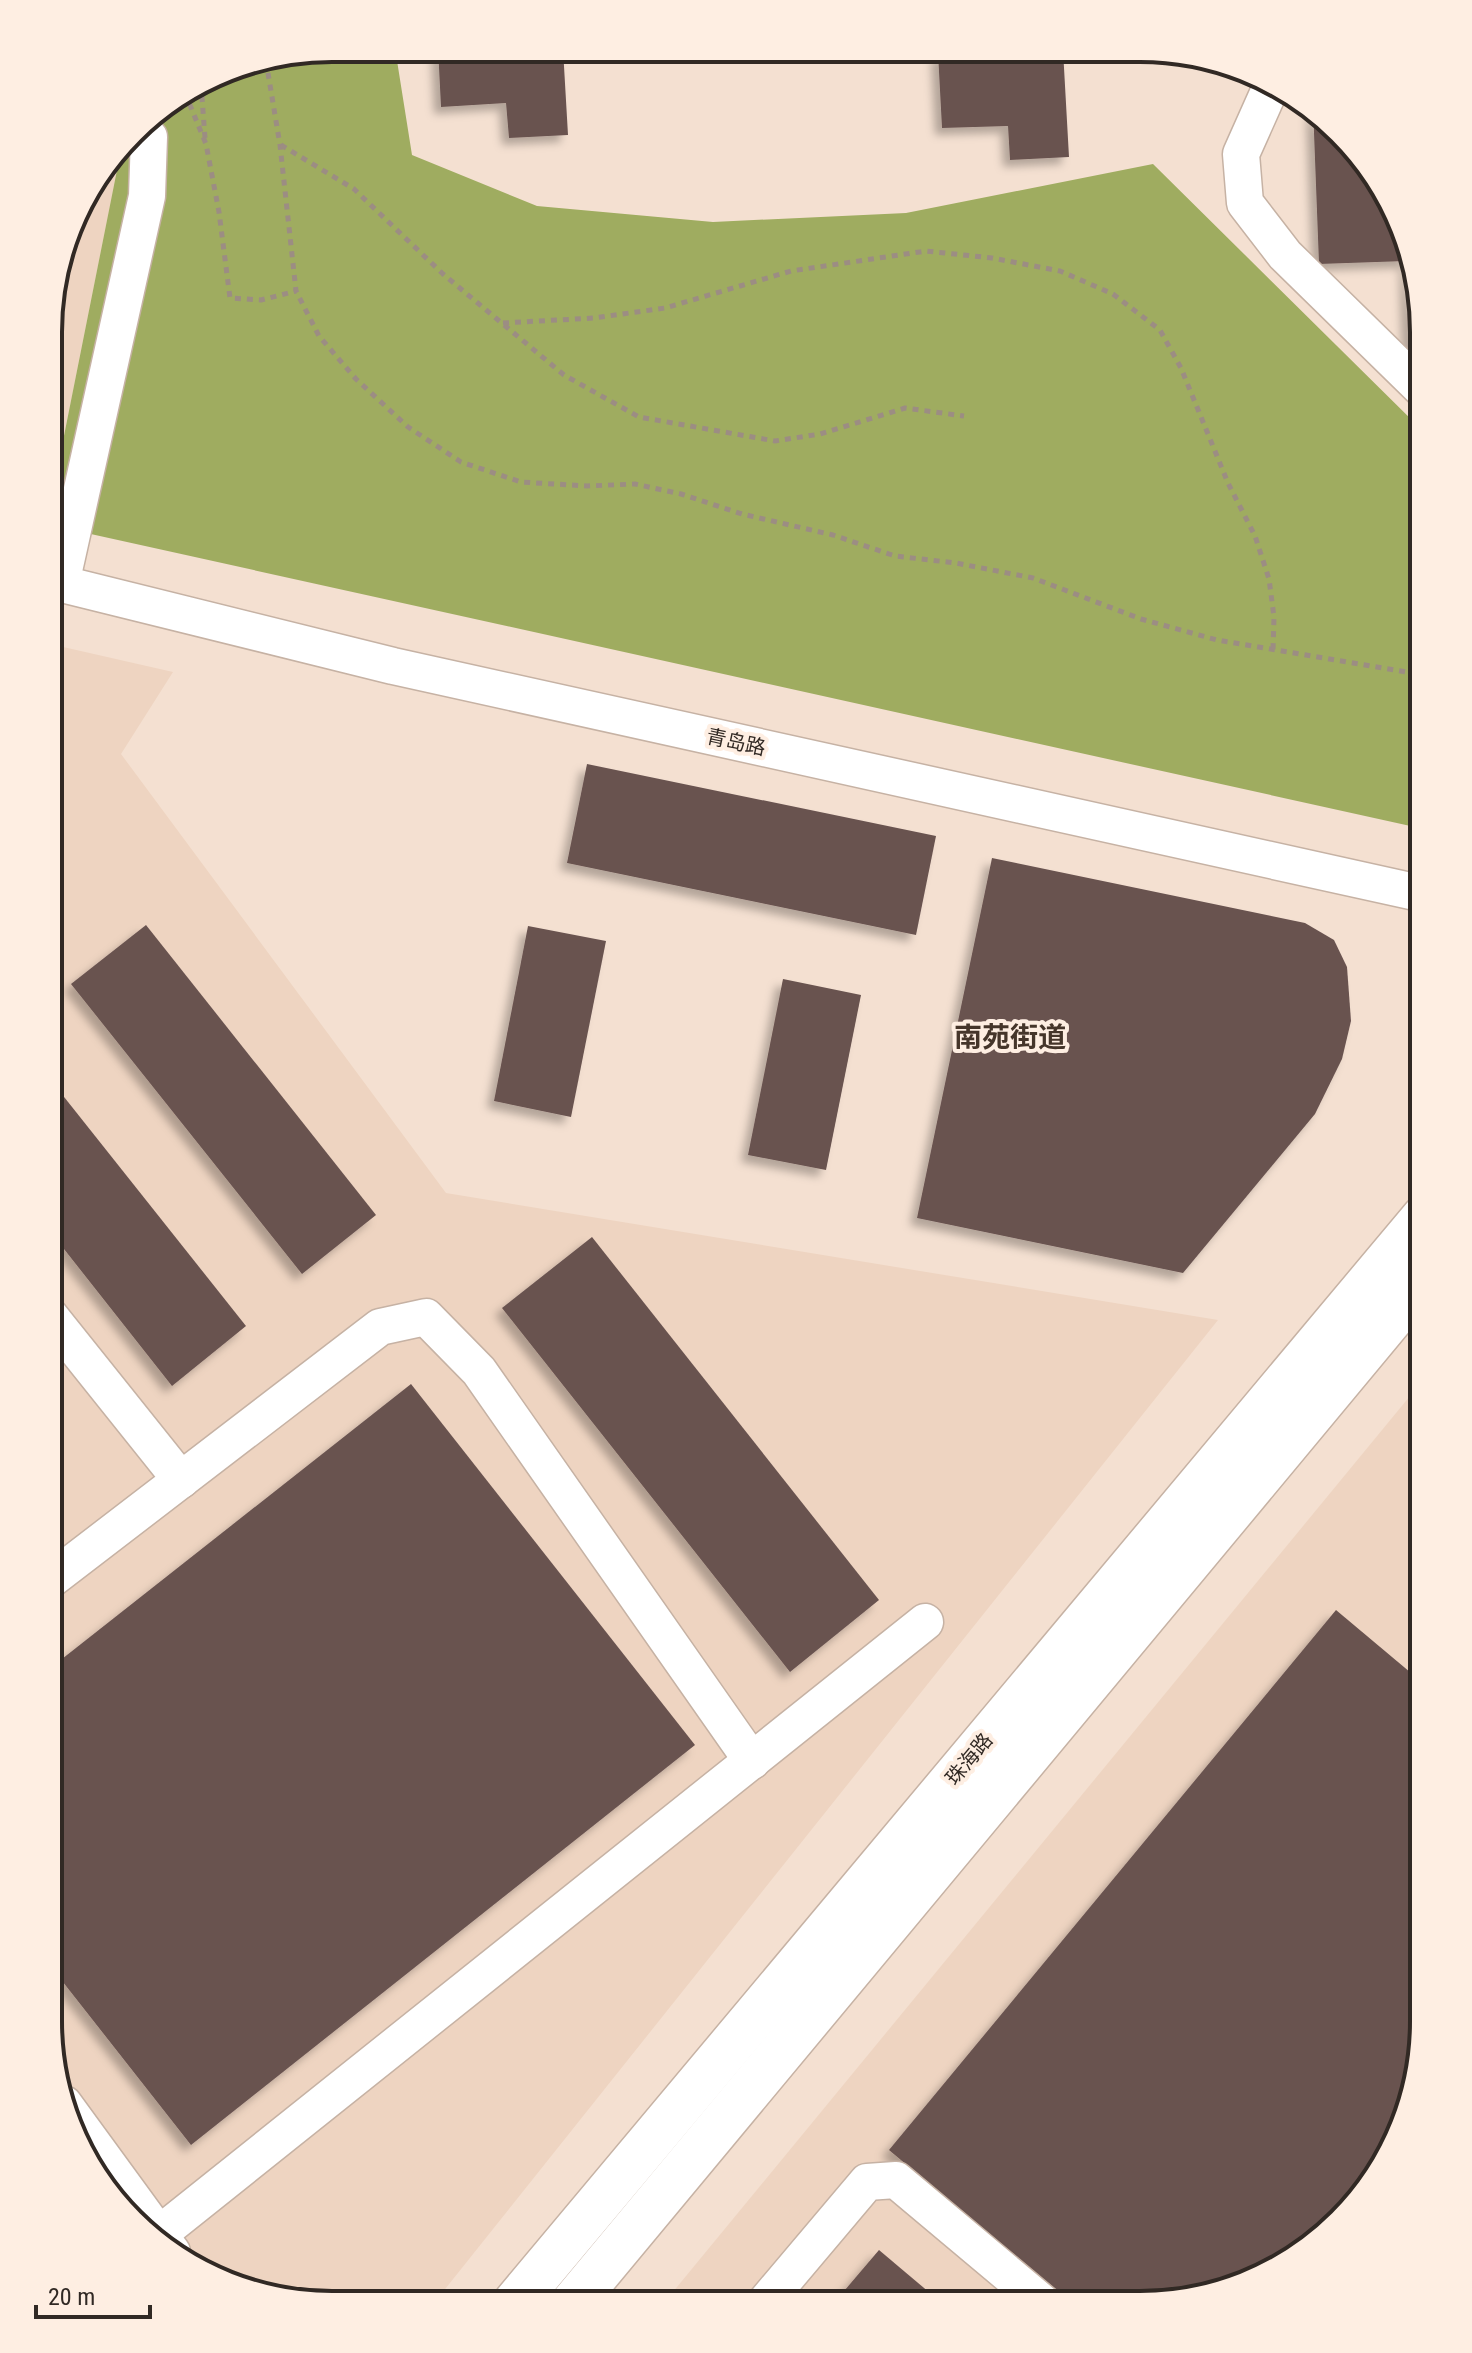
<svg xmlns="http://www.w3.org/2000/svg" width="1472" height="2353" font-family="'Roboto Condensed','Noto Sans SC',sans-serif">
<defs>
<filter id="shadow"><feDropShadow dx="-7" dy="7" stdDeviation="4" flood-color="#0004"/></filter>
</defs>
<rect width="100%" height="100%" fill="#f4e0d1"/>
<g fill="#eed4c1">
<polygon points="121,150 50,506 50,295 77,206"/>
<polygon points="50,644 173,672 121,754 446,1193 1218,1320 434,2303 295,2303 159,2246 69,2129 48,2021"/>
<polygon points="1424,1379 1423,2040 1409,2113 1141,2305 663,2304"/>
</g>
<polygon fill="#9fac60" points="332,48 395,48 412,155 537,206 713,222 906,213 1153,164 1424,432 1424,829 50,525 50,506 121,150 144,119 223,69"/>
<g fill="#695350" filter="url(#shadow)">
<polygon points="438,48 563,49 568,135 509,138 506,103 441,107"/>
<polygon points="988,50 1063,50 1069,157 1010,160 1008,126 942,128 938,53"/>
<polygon points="1313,107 1403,223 1424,332 1424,353 1409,354 1406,261 1319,264"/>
<polygon points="587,764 936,836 916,935 567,863"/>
<polygon points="992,858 1305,923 1334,940 1347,967 1351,1021 1342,1059 1315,1114 1183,1273 917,1218"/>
<polygon points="146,925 376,1215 302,1274 71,984"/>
<polygon points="528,926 606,941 571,1117 494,1101"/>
<polygon points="783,979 861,995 826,1170 748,1155"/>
<polygon points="49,1078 246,1326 172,1386 49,1230"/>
<polygon points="592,1237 879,1600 790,1672 502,1308"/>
<polygon points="411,1384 695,1745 191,2145 48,1963 48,1670"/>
<polygon points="1336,1610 1423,1683 1423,2040 1409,2113 1366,2194 1249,2284 1141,2305 1074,2305 889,2150"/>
<polygon points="879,2250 943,2304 833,2304"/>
</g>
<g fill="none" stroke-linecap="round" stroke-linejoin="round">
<defs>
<g id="minor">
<polyline points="1270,89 1241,154 1245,203 1285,255 1424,391"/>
<polyline points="50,581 393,666 1424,894"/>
<polyline points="61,584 147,196 149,137 139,126"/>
<polyline points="49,1315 181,1480"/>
<polyline points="49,1581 380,1327 426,1317 479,1371 752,1761"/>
<polyline points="64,2104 172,2252"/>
<polyline points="153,2239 925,1622"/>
<polyline points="764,2304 867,2182 896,2180 1045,2305"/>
</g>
<g id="major">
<polyline points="515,2303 1424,1217"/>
<polyline points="573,2303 1424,1279"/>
</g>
</defs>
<use href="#minor" stroke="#c6b2a4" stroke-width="39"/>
<use href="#major" stroke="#c6b2a4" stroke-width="47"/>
<g stroke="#9c8d83" stroke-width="5" stroke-dasharray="6 6" stroke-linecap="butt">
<polyline points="266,61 280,145 296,291 319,336 356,379 408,427 461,462 521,482 587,486 635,484 681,494 742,514 833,535 895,556 956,563 1033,578 1141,619 1217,640 1424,675"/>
<polyline points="201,84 205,138"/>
<polyline points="185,93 206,144 219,212 230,298 261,300 296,291"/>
<polyline points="281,145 354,189 443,274 564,375 639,417 775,441 820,434 905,408 964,416"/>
<polyline points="503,323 594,318 665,308 791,271 926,251 992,258 1060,271 1113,294 1160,330 1181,368 1228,483 1255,536 1269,579 1274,617 1273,650"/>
</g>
<use href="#minor" stroke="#fff" stroke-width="36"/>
<use href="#major" stroke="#fff" stroke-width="44"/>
</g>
<g text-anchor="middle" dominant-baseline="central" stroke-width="8" stroke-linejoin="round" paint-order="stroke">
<g font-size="20" fill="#312924" stroke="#feeee2">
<text transform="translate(736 742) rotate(12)">青岛路</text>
<text transform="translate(969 1759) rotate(-50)">珠海路</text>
</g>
<g font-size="28" font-weight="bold" fill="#45352a" stroke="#feeee2">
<text x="1010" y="1037">南苑街道</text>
</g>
</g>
<path d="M0 0H1472V2353H0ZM332 62H1140A270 270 0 0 1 1410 332V2021A270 270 0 0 1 1140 2291H332A270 270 0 0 1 62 2021V332A270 270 0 0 1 332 62Z" fill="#feeee2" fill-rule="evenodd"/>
<path fill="none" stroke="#312924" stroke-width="4" d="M332 62H1140A270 270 0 0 1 1410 332V2021A270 270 0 0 1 1140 2291H332A270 270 0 0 1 62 2021V332A270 270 0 0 1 332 62Z"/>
<path d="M36 2305v12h114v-12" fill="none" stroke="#312924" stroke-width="4"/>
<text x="48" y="2305" font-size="24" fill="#312924" stroke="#feeee2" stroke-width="6" paint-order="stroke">20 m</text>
</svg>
